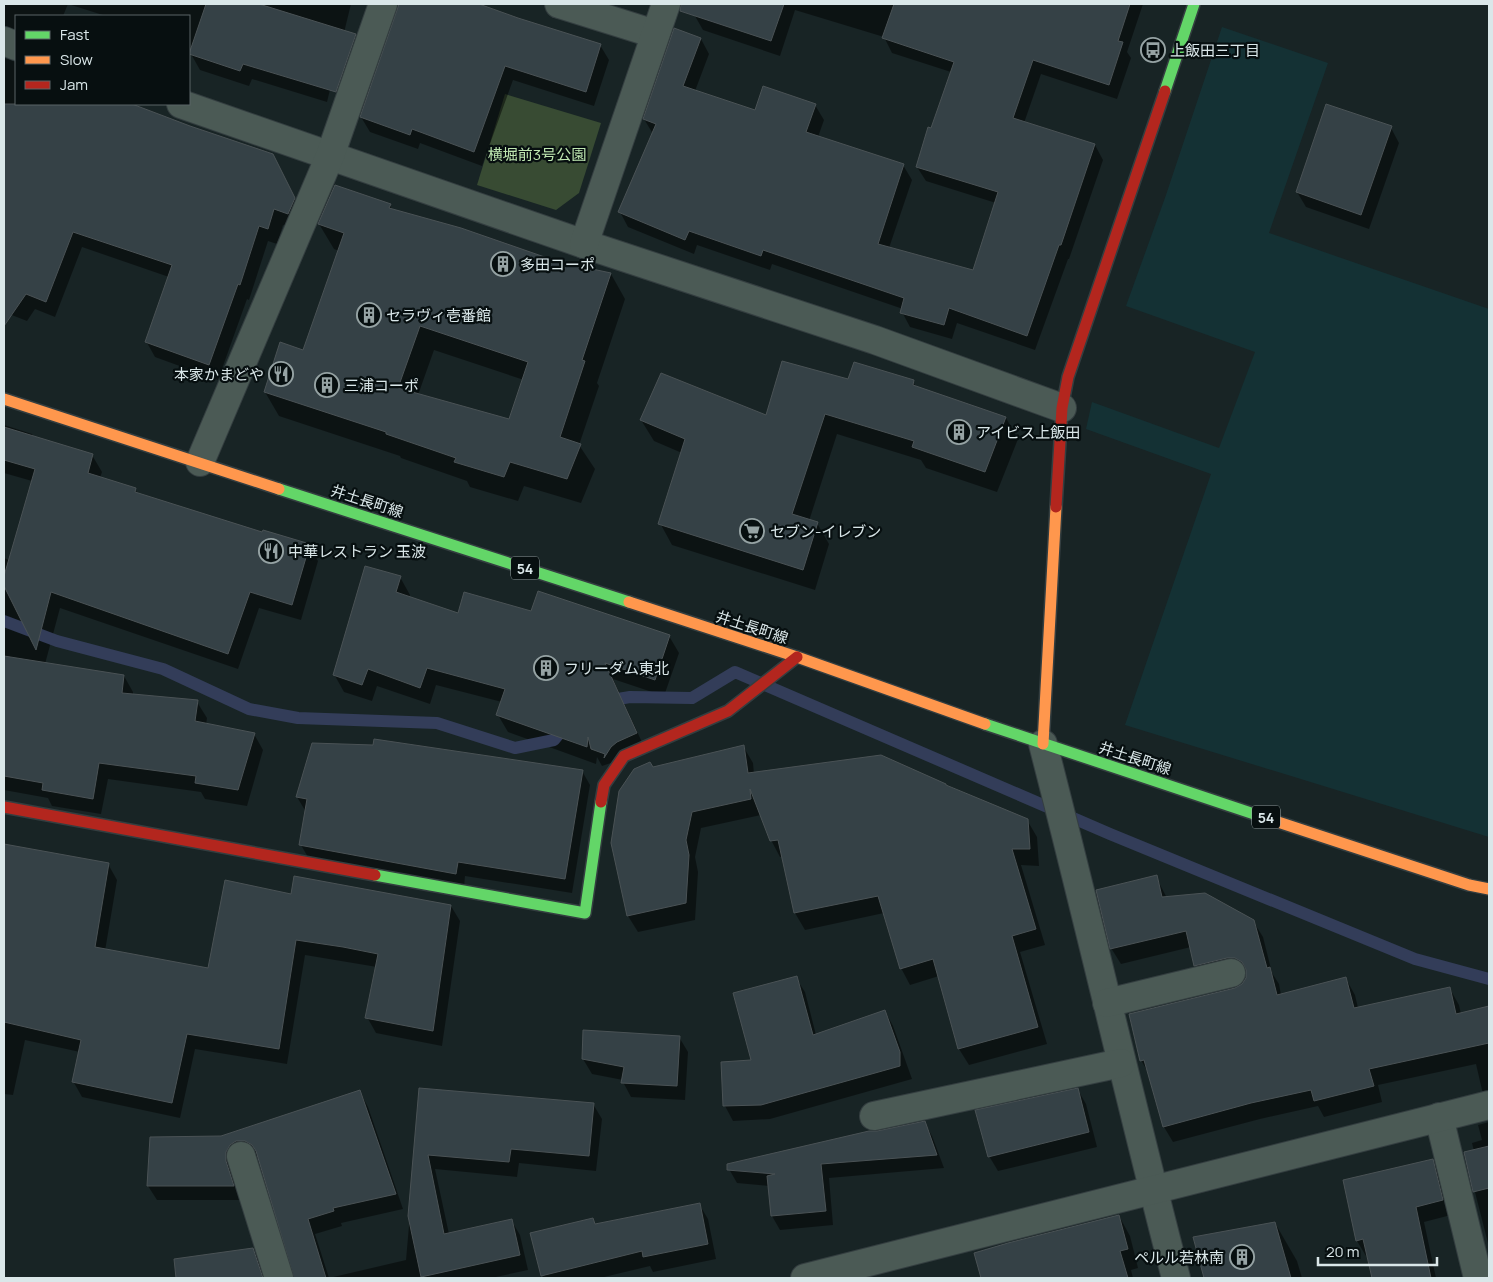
<svg xmlns="http://www.w3.org/2000/svg" width="1493" height="1282" font-family="Manrope,'Noto Sans JP',sans-serif">
<rect width="100%" height="100%" fill="#182425"/>
<polygon fill="#143134" points="1222,27 1328,63 1269,233 1489,309 1489,837 1125,725 1211,474 1086,429 1092,402 1219,448 1255,352 1126,306 1166,195"/>
<polygon fill="#384b33" points="505,94 601,123 579,193 556,210 477,185"/>
<g fill="#0007" fill-rule="evenodd">
<polygon points="4,4 68,4 63,16 16,16 16,42 4,45"/>
<polygon points="68,4 351,4 327,102 252,79 249,86 200,70 191,54 193,49 189,47 189,16 106,16"/>
<polygon points="400,4 474,4 600,45 609,60 594,106 513,80 482,166 420,143 418,149 370,132 361,117"/>
<polygon points="699,4 1143,4 1127,52 1131,58 1117,99 1041,74 1024,123 1095,145 1103,160 1069,259 1068,259 1035,350 957,323 952,339 910,327 902,312 903,309 772,264 770,270 697,245 694,254 628,227 620,212 653,134 644,119 675,29 701,39 709,54 695,91 755,112 815,105 824,120 818,137 903,165 912,180 889,248 974,271 996,203 926,181 917,167 932,130 951,72 892,53 884,37 795,10 780,56 703,30 695,16"/>
<polygon points="4,58 16,62 16,104 128,104 189,128 281,172 303,215 297,229 283,225 277,244 268,241 249,300 247,299 218,380 155,357 146,341 169,277 82,247 55,317 35,309 27,321 4,312"/>
<polygon points="1391,128 1399,143 1369,229 1306,207 1297,192"/>
<path d="M390,205L392,210L558,263L611,274L625,299L597,383L599,386L579,445L595,469L581,503L524,486L518,501L470,487L467,481L401,458L400,456L279,416L265,392L304,351L339,251L334,249L319,224ZM434,350L524,380L510,420L418,395Z"/>
<polygon points="849,380 913,382 917,388 1006,418 1018,439 997,492 926,468 921,460 837,434 809,521 817,523 829,544 815,590 672,545 660,523 682,453 654,441 641,420 767,416"/>
<polygon points="4,425 32,434 34,438 92,455 102,472 100,478 135,489 138,494 263,534 309,545 318,561 301,620 259,608 238,669 60,608 45,664 124,676 133,692 133,695 197,702 207,718 206,725 254,734 263,750 247,806 205,799 201,792 108,779 101,814 52,806 48,798 4,790 4,558 9,560 32,481 4,473"/>
<polygon points="400,577 410,595 409,598 459,615 532,612 669,636 679,653 664,696 613,679 646,751 602,766 597,757 596,764 508,732 498,715 502,702 436,685 430,704 377,686 372,701 344,692 334,674"/>
<polygon points="743,746 753,763 754,774 945,784 1027,820 1037,837 1039,866 1021,865 1045,945 1020,952 1047,1044 969,1065 959,1049 939,976 910,985 901,968 884,913 805,930 795,913 783,857 780,857 771,840 761,815 701,828 695,857 698,872 695,920 638,932 628,916 653,768"/>
<polygon points="582,771 590,785 572,893 465,876 464,887 309,859 301,845 306,812 297,797"/>
<polygon points="4,845 108,864 117,880 105,951 209,970 292,895 451,906 460,921 442,1046 376,1033 367,1017 377,967 305,955 287,1064 195,1049 180,1118 82,1097 73,1081 80,1052 25,1040 13,1095 4,1094"/>
<polygon points="1156,877 1167,898 1253,921 1263,937 1272,973 1279,984 1281,995 1346,979 1355,995 1358,1008 1450,989 1459,1005 1461,1014 1489,1008 1489,1103 1482,1090 1476,1064 1378,1085 1382,1102 1324,1117 1318,1106 1260,1119 1173,1142 1164,1127 1150,1076 1141,1060 1243,985 1247,975 1237,973 1205,981 1196,965 1191,947 1121,964 1111,948"/>
<polygon points="796,978 805,992 816,1035 885,1011 893,1026 912,1079 770,1119 733,1121 725,1106 753,1062"/>
<polygon points="679,1037 688,1052 685,1100 631,1097 623,1082 623,1080 592,1074 583,1059"/>
<polygon points="421,1089 593,1104 602,1119 596,1171 519,1163 517,1177 435,1169 449,1234 511,1220 520,1235 528,1270 491,1278 329,1278 406,1260"/>
<polygon points="1078,1090 1086,1104 1097,1147 998,1171 989,1156"/>
<polygon points="360,1092 368,1107 403,1209 341,1223 342,1226 315,1234 329,1278 295,1278 259,1158 254,1155 241,1200 157,1200 148,1186 221,1138"/>
<polygon points="924,1122 932,1136 944,1168 829,1178 833,1225 780,1230 772,1216 769,1186 737,1183 729,1169"/>
<polygon points="1489,1122 1489,1247 1465,1153 1474,1151 1472,1143 1482,1140 1478,1125"/>
<polygon points="1432,1161 1441,1175 1451,1215 1424,1222 1436,1278 1374,1278 1368,1255 1366,1256 1357,1241 1344,1181"/>
<polygon points="699,1204 708,1219 716,1259 653,1272 650,1266 600,1278 544,1278 542,1275 593,1220 596,1225"/>
<polygon points="1119,1216 1130,1236 1138,1268 1131,1270 1133,1278 983,1278 976,1254"/>
<polygon points="1275,1223 1297,1261 1302,1278 1206,1278 1195,1238"/>
<polygon points="253,1249 261,1264 266,1278 160,1278 194,1276"/>
</g>
<g fill="none" stroke-linecap="round" stroke-linejoin="round">
<g stroke="#333d59" stroke-width="12">
<polyline points="4,621 57,641 163,669 249,709 298,718 437,723 515,748 554,740 567,724"/>
<polyline points="606,701 630,697 692,698 735,672 1110,834 1415,959 1489,979"/>
</g>
</g>
<g fill="#354146" stroke="#4a5255" fill-rule="evenodd">
<polygon points="206,4 259,4 356,34 336,92 243,64 240,71 189,54"/>
<polygon points="399,4 479,4 518,18 601,44 586,92 505,66 474,152 412,129 410,135 360,117"/>
<polygon points="681,4 784,4 771,41 680,11"/>
<polygon points="894,4 1130,4 1118,41 1123,42 1109,85 1033,60 1013,118 1095,144 1061,245 1059,245 1027,336 949,308 944,325 900,313 904,298 763,250 761,256 689,231 685,240 618,212 656,124 643,119 674,28 701,38 683,86 755,110 763,86 816,104 806,132 904,164 878,244 973,270 998,192 916,167 928,127 931,128 954,62 882,38"/>
<polygon points="4,104 132,104 190,126 273,154 295,198 288,214 274,209 268,229 259,226 240,285 238,284 209,365 145,342 172,265 73,232 46,302 26,294 4,326"/>
<polygon points="1326,104 1392,126 1361,215 1296,192"/>
<path d="M335,185L391,204L389,208L461,228L559,262L611,273L582,360L585,361L560,437L581,444L567,479L510,462L504,477L454,462L456,458L386,434V432L264,392L280,342L303,350L344,233L318,224ZM420,326L528,362L509,419L398,388Z"/>
<polygon points="782,361 848,379 854,362 914,380 913,385 1006,417 985,472 912,447 914,441 825,414 792,514 818,522 803,570 658,524 685,439 640,420 661,373 766,415"/>
<polygon points="4,427 93,454 88,473 136,488 135,492 262,532 263,530 310,544 292,605 250,592 228,654 51,592 36,650 4,586 4,576 35,469 4,460"/>
<polygon points="365,566 401,576 396,592 458,613 464,592 531,611 538,591 670,635 655,680 605,663 637,733 617,742 611,747 604,758 605,754 591,749 588,737 587,747 496,715 505,689 427,668 420,688 368,669 362,685 333,675"/>
<polygon points="4,656 124,675 122,693 198,700 195,721 255,733 238,790 195,783 196,776 99,763 93,799 42,790 43,783 4,776"/>
<polygon points="374,739 583,770 565,879 458,862 456,874 299,845 307,799 296,797 312,743 373,745"/>
<polygon points="744,745 748,773 881,755 946,784 946,785 1028,819 1030,849 1012,849 1036,929 1012,936 1038,1027 958,1049 933,959 900,969 878,896 794,913 778,840 770,841 750,789 751,799 692,812 686,840 689,855 686,903 627,916 611,843 619,791 634,769 650,762 653,767"/>
<polygon points="4,844 109,863 95,947 208,968 225,880 291,894 294,876 451,905 433,1031 365,1018 378,954 343,947 296,940 279,1049 187,1034 172,1103 72,1082 81,1040 4,1022"/>
<polygon points="1157,875 1162,897 1205,893 1254,920 1267,968 1270,967 1277,995 1346,977 1354,1008 1450,987 1456,1014 1489,1006 1489,1043 1369,1069 1374,1086 1314,1101 1311,1090 1251,1103 1163,1127 1144,1060 1140,1061 1129,1014 1235,988 1242,984 1246,978 1246,970 1242,962 1235,958 1227,958 1194,966 1186,931 1110,949 1096,890"/>
<polygon points="797,976 813,1035 885,1010 900,1052 900,1066 761,1105 723,1106 721,1062 751,1060 733,993"/>
<polygon points="583,1030 680,1036 677,1086 621,1083 624,1067 582,1059"/>
<polygon points="419,1088 594,1103 589,1156 511,1149 509,1162 428,1155 444,1234 512,1219 520,1255 421,1277 408,1216"/>
<polygon points="1078,1088 1089,1132 988,1157 975,1110"/>
<polygon points="360,1090 396,1194 333,1208 334,1211 308,1219 326,1278 294,1278 256,1151 252,1145 245,1141 236,1141 230,1145 226,1152 226,1161 234,1186 147,1186 150,1137 221,1136"/>
<polygon points="925,1121 937,1155 821,1164 826,1211 771,1216 767,1176 775,1174 727,1170 727,1164 869,1131 877,1131"/>
<polygon points="1489,1146 1489,1188 1473,1192 1464,1152"/>
<polygon points="1433,1159 1443,1200 1416,1207 1431,1278 1372,1278 1363,1239 1356,1241 1343,1180"/>
<polygon points="700,1203 708,1244 643,1257 642,1251 541,1276 530,1233 593,1218 595,1224"/>
<polygon points="1119,1215 1128,1249 1120,1251 1128,1278 981,1278 974,1253 1008,1243"/>
<polygon points="1275,1222 1291,1278 1204,1278 1193,1237"/>
<polygon points="253,1248 263,1278 176,1278 174,1259"/>
</g>
<g fill="none" stroke-linecap="round" stroke-linejoin="round">
<defs>
<g id="street">
<polyline points="559,4 655,34"/>
<polyline points="4,41 16,46"/>
<polyline points="181,104 584,244 875,340 1062,408"/>
<polyline points="584,244 666,4"/>
<polyline points="200,462 330,156 383,4"/>
<path d="M1043,744C1089,922 1130,1101 1176,1278"/>
<polyline points="1107,1003 1231,973"/>
<polyline points="874,1116 1121,1063"/>
<polyline points="1439,1117 1478,1278"/>
<polyline points="241,1156 279,1278"/>
<polyline points="805,1278 1489,1105"/>
</g>
<g id="fast">
<polyline points="1165,91 1194,4"/>
<polyline points="279,489 629,602"/>
<polyline points="985,724 1275,821"/>
<polyline points="375,875 585,913 601,802"/>
</g>
<g id="slow">
<polyline points="4,399 279,489"/>
<polyline points="629,602 797,657 985,724"/>
<polyline points="1043,744 1056,507"/>
<polyline points="1275,821 1469,885 1489,889"/>
</g>
<g id="jam">
<polyline points="1056,507 1062,408 1068,377 1165,91"/>
<polyline points="601,802 604,785 624,756 728,711 797,657"/>
<polyline points="4,807 375,875"/>
</g>
</defs>
<use href="#street" stroke="#343e40" stroke-width="30"/>
<use href="#fast" stroke="#343e40" stroke-width="14"/>
<use href="#slow" stroke="#343e40" stroke-width="14"/>
<use href="#jam" stroke="#343e40" stroke-width="14"/>
<use href="#street" stroke="#4b5a55" stroke-width="28"/>
<use href="#fast" stroke="#63d668" stroke-width="11"/>
<use href="#slow" stroke="#ff974d" stroke-width="11"/>
<use href="#jam" stroke="#b3261e" stroke-width="11"/>
</g>
<defs>
<symbol id="bus-ring" viewBox="-11 -11 22 22"><circle r="9.5" fill="#070f10" stroke="#96a3a4" stroke-width="1.5"/><path d="M-5-6H5V4H4V6H2V4H-2V6H-4V4H-5ZM-3.5-4V0h7V-4ZM-3.5 1.2v1.5H-2V1.2ZM2 1.2v1.5H3.5V1.2Z" fill="#96a3a4"/></symbol>
<symbol id="building-ring" viewBox="-11 -11 22 22"><circle r="9.5" fill="#070f10" stroke="#96a3a4" stroke-width="1.5"/><path d="M-4-6H4V6H1V3H-1V6H-4ZM-2.5-4.3h1.7v1.8h-1.7ZM.8-4.3h1.7v1.8H.8ZM-2.5-1h1.7V.8h-1.7ZM.8-1h1.7V.8H.8Z" fill="#96a3a4"/></symbol>
<symbol id="restaurant-ring" viewBox="-11 -11 22 22"><circle r="9.5" fill="#070f10" stroke="#96a3a4" stroke-width="1.5"/><path d="M-5-6h1v4h1v-4h1v4h1v-4h1v5L-1.5 .5V6h-2V.5L-5-1ZM5-6V6H3V1.5H1.5Q1.5-4 5-6Z" fill="#96a3a4"/></symbol>
<symbol id="supermarket-ring" viewBox="-11 -11 22 22"><circle r="9.5" fill="#070f10" stroke="#96a3a4" stroke-width="1.5"/><path d="M-6-5.5h2.5l.6 2H6L4.5 2H-2.5L-4.4-4H-6ZM-1.5 3.2a1.3 1.3 0 1 0 .1 0ZM3 3.2a1.3 1.3 0 1 0 .1 0Z" fill="#96a3a4"/></symbol>
</defs>
<g fill-rule="evenodd">
<use href="#bus-ring" x="1139" y="36" width="28" height="28"/>
<use href="#building-ring" x="489" y="250" width="28" height="28"/>
<use href="#building-ring" x="355" y="301" width="28" height="28"/>
<use href="#restaurant-ring" x="267" y="360" width="28" height="28"/>
<use href="#building-ring" x="313" y="371" width="28" height="28"/>
<use href="#building-ring" x="945" y="418" width="28" height="28"/>
<use href="#supermarket-ring" x="738" y="517" width="28" height="28"/>
<use href="#restaurant-ring" x="257" y="537" width="28" height="28"/>
<use href="#building-ring" x="532" y="654" width="28" height="28"/>
<use href="#building-ring" x="1228" y="1243" width="28" height="28"/>
</g>
<g text-anchor="middle" dominant-baseline="central" stroke-width="4.5" stroke-linejoin="round" paint-order="stroke">
<g fill="#070f10" stroke="#9ba6a8" stroke-width="1">
<rect x="511" y="556.5" width="28" height="23" rx="4"/>
<rect x="1252" y="805.5" width="28" height="23" rx="4"/>
</g>
<g font-size="14" font-weight="bold" fill="#dae7e9">
<text x="525" y="568">54</text>
<text x="1266" y="817">54</text>
</g>
<g font-size="15" fill="#dae7e9" stroke="#070f10" text-anchor="start">
<text x="1170" y="50">上飯田三丁目</text>
<text x="520" y="264">多田コーポ</text>
<text x="386" y="315">セラヴィ壱番館</text>
<text x="264" y="374" text-anchor="end">本家かまどや</text>
<text x="344" y="385">三浦コーポ</text>
<text x="976" y="432">アイビス上飯田</text>
<text x="770" y="531">セブン-イレブン</text>
<text x="288" y="551">中華レストラン 玉波</text>
<text x="564" y="668">フリーダム東北</text>
<text x="1224" y="1257" text-anchor="end">ペルル若林南</text>
</g>
<g font-size="15" fill="#bfe7b1" stroke="#070f10">
<text x="537" y="154">横堀前3号公園</text>
</g>
<g font-size="15" fill="#dae7e9" stroke="#070f10">
<text transform="translate(367 501) rotate(18)">井土長町線</text>
<text transform="translate(752 627) rotate(18)">井土長町線</text>
<text transform="translate(1135 758) rotate(18)">井土長町線</text>
</g>
</g>
<rect width="1493" height="1282" fill="none" stroke="#dae7e9" stroke-width="10"/>
<rect x="15" y="15" width="175" height="90" fill="#070f10" stroke="#5b6567"/>
<rect x="25" y="31" width="25" height="8" fill="#63d668" stroke="#5b6567"/>
<text x="60" y="40" font-size="15" fill="#dae7e9">Fast</text>
<rect x="25" y="56" width="25" height="8" fill="#ff974d" stroke="#5b6567"/>
<text x="60" y="65" font-size="15" fill="#dae7e9">Slow</text>
<rect x="25" y="81" width="25" height="8" fill="#b3261e" stroke="#5b6567"/>
<text x="60" y="90" font-size="15" fill="#dae7e9">Jam</text>
<path d="M1318 1257v8h119v-8" fill="none" stroke="#dae7e9" stroke-width="2.5"/>
<text x="1326" y="1257" font-size="15" fill="#dae7e9" stroke="#070f10" stroke-width="4" paint-order="stroke">20 m</text>
</svg>
